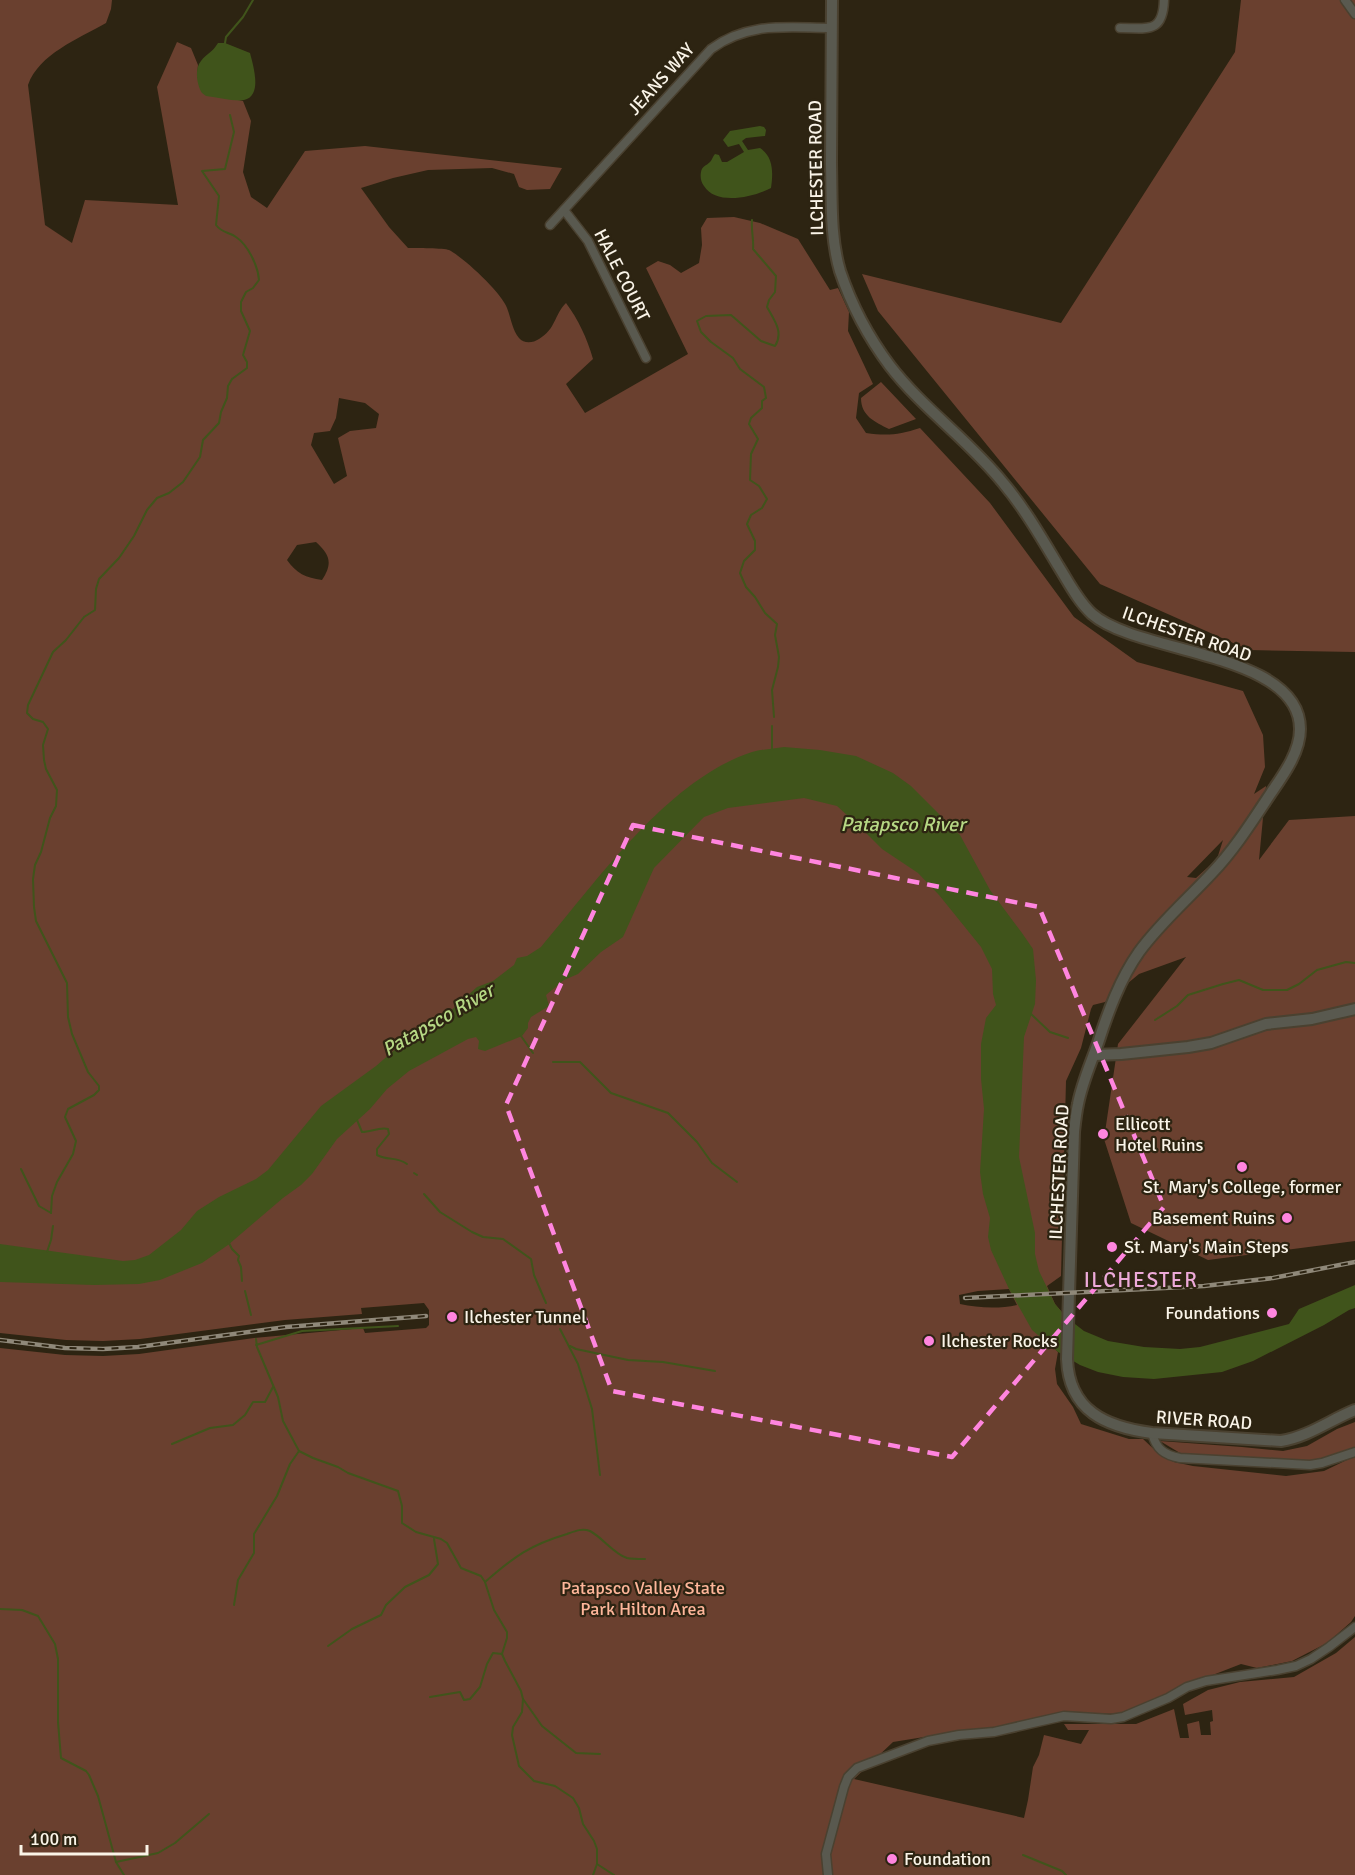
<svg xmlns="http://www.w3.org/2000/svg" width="1355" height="1875" font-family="Signika,sans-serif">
<rect width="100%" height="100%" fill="#2d2412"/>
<g fill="#6a402f" fill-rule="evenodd">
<path d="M0,0H112L111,9L106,23C78,39 39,54 28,85L45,225L72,243L85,200L178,205L157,87L177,42L191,48L198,65L197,77L229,98L243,101L251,121L243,172L251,197L267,208L305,151L365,146L562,168L550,189L527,190L519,187L514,174L492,168L428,170L393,178L361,188L389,227L408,248C416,248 444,248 449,250C463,257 502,293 507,308C511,318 512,329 519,338C524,344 533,343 539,339C556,329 554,315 566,303C578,319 587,338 593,359L566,384L585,413L688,354L646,268L658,261L670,265L681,273L699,263L702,245L701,228L707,218L734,217L760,223L798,239L830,290L838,288L849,312L848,331L873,384L859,393L856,418L866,433C887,436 899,435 920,428L990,503L1074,617L1137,662L1243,691L1263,735L1265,767L1254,794L1266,786L1259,860L1289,820L1355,816V1241L1208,1260L1131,1223L1104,1139L1118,1044L1186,957L1139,974L1105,1002L1093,1005L1091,1009L1081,1048L1066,1081L1061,1276L1047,1286L1055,1304L1066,1317L1046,1341L1058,1352L1055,1369L1057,1384L1073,1407L1081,1424L1129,1439H1143L1159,1454L1174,1462L1193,1466L1286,1476L1324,1471L1355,1456V1616L1351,1622L1327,1643L1292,1661L1257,1668L1241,1664L1187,1685L1123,1714L1065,1713L1049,1715L987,1730L949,1733L893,1742L854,1779L1024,1818L1028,1800L1033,1767L1039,1755L1044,1735L1081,1744L1089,1730H1068L1064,1724H1136L1174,1709L1180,1738H1189L1187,1724L1199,1721L1201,1735H1211L1210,1722L1213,1721L1212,1710L1185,1715L1183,1704L1208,1690L1240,1682L1294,1677L1336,1653L1355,1637V1875H0V1348L65,1355L103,1356L139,1354L254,1338L363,1328L365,1333L426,1328L429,1325V1310L424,1303L361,1308L362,1314L285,1320L140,1339L103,1341L66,1340L0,1333ZM339,398L365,403L379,414L376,428L350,431L338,438L347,476L334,484L311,445L314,433L330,431L336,418ZM316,542C330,555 333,563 322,580C306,578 296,573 287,560L297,545ZM1223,840L1217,859L1196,878L1187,877ZM1009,1289L1017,1305C999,1309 978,1308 960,1304L959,1295L978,1291Z"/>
<polygon points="1241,0 1355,0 1355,652 1249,650 1100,584 878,311 862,274 1061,323 1235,52"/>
<path d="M881,382L916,419L889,429C875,422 861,416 861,398Z"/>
<polygon points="1355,1422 1355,1447 1313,1462 1300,1462 1180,1453 1160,1441 1242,1447 1283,1451 1307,1446 1337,1429"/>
</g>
<g fill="#40541b">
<path d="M218,43H225L250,53C253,65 263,96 244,100C237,102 215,97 206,96L202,93C197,85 194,69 201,61C207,53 212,53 218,43Z"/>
<path d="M760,126L764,127L766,130L765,136L746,138L742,141L748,150L760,148C774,157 773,174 771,188C754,197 716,206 704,186C701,182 700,177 701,172C702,166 706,166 710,162C712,160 713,156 715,154L719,155L722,162H727L744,152L739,144L728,147L723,140L730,131Z"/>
<path d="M784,747L820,750L856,756L893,773L911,786L960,835L990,890L1022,933L1033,949L1036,980L1035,1004L1024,1037L1019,1157L1035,1233V1254L1039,1271L1055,1304L1066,1317L1084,1331L1108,1341L1144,1347L1180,1349L1200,1347L1289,1324L1299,1309L1355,1285V1308L1349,1310L1324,1325L1253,1361L1222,1372L1154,1379L1123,1377L1098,1372L1080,1365L1058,1352L1032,1330L1009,1289L991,1250L988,1237L990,1218L983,1194L980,1172L984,1109L981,1079V1044L986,1018L996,1005L993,994L992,969L981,947L939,895L918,873L882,849L860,827L837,806L804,798L728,808L704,817L654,868L623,937L601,952L578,974L564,980L546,995L549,1006L531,1017L528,1023V1028L522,1036L485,1051L478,1049L479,1041L476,1037L468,1039L409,1071L387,1089L370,1109L337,1139L312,1174L301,1185L283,1198L228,1245L202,1263L160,1280L139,1284L94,1285L0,1282V1244L123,1261L135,1260L149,1255L181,1230L197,1211L219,1197L256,1179L268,1170L321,1106L376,1066L399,1046L445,1016L477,987L493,981L514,965L517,958L527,956L541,947C597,881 667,780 752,752C762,749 774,749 784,747Z"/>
</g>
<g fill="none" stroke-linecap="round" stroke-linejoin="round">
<g stroke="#40541b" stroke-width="2">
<polyline points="225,43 226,37 243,17 253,0"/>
<path d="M752,220C751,231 754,239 753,249L776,276L775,292L769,300L767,307C774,320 784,332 775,346L761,341L731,315L706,316L697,321L701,332L711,342L733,358L740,369L764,387L766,398L762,401V408L751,418L749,424L758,439L751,454L750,480L759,486L767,499L762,508L751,515L747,524L755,541V550L744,561L740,573L746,587L755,597L765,613L777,624L775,635L779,657L778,667L772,690L774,717"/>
<polyline points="772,726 772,750"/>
<polyline points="1031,1014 1050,1032 1068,1038"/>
<polyline points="1155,1020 1177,1006 1188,995 1223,984 1239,980 1263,990 1287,990 1299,984 1317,970 1346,962 1355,963"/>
<polyline points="521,1036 533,1053"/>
<polyline points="553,1062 580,1062 611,1093 668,1113 697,1142 712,1163 737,1182"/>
<path d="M357,1120L362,1132C371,1132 379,1127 388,1129L389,1134L377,1149V1155C388,1161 396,1156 407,1164"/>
<polyline points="21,1169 39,1206 51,1213"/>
<polyline points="414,1173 417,1175"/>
<polyline points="424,1194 440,1212 472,1232 483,1237 503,1239 531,1259 534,1275 546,1303"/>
<path d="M51,1213L52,1196L57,1182L73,1154L76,1141L65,1117L68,1109L94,1095L99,1090V1086L88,1072L72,1034L68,1017L67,983L36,921L34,907L33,879L35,865L41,852L50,818L56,806L57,790L46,769L44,760L43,745L48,729L43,722L33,719L27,713L28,705L53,652L66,640L84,617L95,610L96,589L99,579L119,558L134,536L147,510L157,498L169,493L183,482L200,457L203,440L219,423L221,412L227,398L228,386L232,379L247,368V362L243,355L250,331L241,311V302L246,292L253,288L259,280C258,266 248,245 236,237C228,231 223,234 216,225L219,196L202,171L225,169L234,132L230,115"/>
<polyline points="228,1241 232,1249 239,1256 238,1260 241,1267 242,1281"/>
<polyline points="47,1252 51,1240 53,1226"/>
<polyline points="245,1291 251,1315"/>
<polyline points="560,1329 578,1364 592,1409 600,1475"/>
<polyline points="256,1339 257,1347 278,1397 283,1421 299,1451 313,1458 338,1467 348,1473 398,1491 402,1506 402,1523 416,1532 441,1539 447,1543 461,1568 481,1576 485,1582 494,1610 507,1632 507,1638 502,1654 505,1661 521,1691 523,1699 542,1726 576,1753 600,1754"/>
<polyline points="256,1345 302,1331 398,1326"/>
<polyline points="570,1346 576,1349 628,1360 663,1362 715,1371"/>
<polyline points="172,1444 210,1428 233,1425 245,1415 253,1402 265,1402 273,1387"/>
<path d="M485,1582C515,1556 530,1545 567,1534C575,1531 582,1528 590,1531C603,1538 614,1554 627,1558C632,1559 639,1559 645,1559"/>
<polyline points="234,1605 238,1580 254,1553 254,1534 277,1496 290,1464 299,1451"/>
<polyline points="0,1609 22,1610 38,1616 55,1644 58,1659 58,1722 61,1758 86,1771 89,1775 98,1796 116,1862 124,1875"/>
<polyline points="328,1646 352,1629 381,1615 386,1605 405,1587 429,1575 438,1564 434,1539"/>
<polyline points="430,1697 460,1692 464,1700 470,1699 480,1687 487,1664 493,1653 502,1654"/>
<polyline points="523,1699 522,1712 513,1727 512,1735 519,1766 534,1781 555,1786 573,1798 579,1808 583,1824 594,1841 597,1849 597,1864 614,1875"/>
<polyline points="1023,1855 1062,1871 1066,1875"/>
<polyline points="116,1862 158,1853 175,1843 209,1814"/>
<polyline points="593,1875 597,1864"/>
</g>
<defs>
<g id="minor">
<polyline points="1345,0 1355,14"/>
<path d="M1120,28C1147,28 1163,34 1164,0"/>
<polyline points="564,210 588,241 646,358"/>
<path d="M550,225L711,49C749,21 788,28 832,28"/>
<path d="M1152,1433C1156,1449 1164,1455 1180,1458L1310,1465L1322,1463L1355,1452"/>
<polyline points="828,1875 826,1854 844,1787 848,1777 857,1768 928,1741 959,1735 994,1732 1064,1716 1111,1719 1123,1717 1168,1698 1187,1687 1206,1681 1277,1670 1296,1666 1311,1659 1329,1647 1355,1627"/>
</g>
<g id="tertiary">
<path d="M832,0C832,55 831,110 831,164C832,200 830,237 840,271C851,304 869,338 890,366C923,409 970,441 1004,484C1025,509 1042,539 1059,567C1069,583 1078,601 1092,614C1137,654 1300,652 1300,729C1300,752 1284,774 1271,793C1253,820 1235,849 1212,873C1188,899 1160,923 1139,952C1120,979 1108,1012 1098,1043C1091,1063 1082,1083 1078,1104C1076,1113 1075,1123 1074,1132L1067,1359C1069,1411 1106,1427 1152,1433L1281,1441C1308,1437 1330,1420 1355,1410"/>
<polyline points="1094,1055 1121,1054 1188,1047 1211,1043 1266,1024 1312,1019 1355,1009"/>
</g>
</defs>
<use href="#minor" stroke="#4a4130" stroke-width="11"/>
<use href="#tertiary" stroke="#4a4130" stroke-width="14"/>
<use href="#minor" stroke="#59594f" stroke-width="8"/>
<use href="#tertiary" stroke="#59594f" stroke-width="10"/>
<defs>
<g id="rail">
<polyline points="965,1298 1204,1286 1273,1278 1355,1262"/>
<polyline points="0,1340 65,1348 103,1349 138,1347 286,1327 426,1316"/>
</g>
</defs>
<use href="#rail" stroke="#8f8879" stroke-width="4.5"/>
<use href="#rail" stroke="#2d2412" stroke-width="2" stroke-dasharray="7" stroke-linecap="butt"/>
</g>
<path fill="none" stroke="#ff85df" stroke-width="4.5" stroke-dasharray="12 8" stroke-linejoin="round" d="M633,825L1039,907L1164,1207L952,1457L612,1391L506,1105Z"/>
<g fill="#ff85df" stroke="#2d2412" stroke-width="2">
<circle cx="1103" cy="1134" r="6"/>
<circle cx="1242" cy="1167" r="6"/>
<circle cx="1287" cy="1218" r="6"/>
<circle cx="1112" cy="1247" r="6"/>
<circle cx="1272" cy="1313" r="6"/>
<circle cx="452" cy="1317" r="6"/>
<circle cx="929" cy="1341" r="6"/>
<circle cx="892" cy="1859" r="6"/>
</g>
<g text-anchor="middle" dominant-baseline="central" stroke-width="4.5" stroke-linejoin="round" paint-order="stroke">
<g font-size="18" fill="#faf4e8" stroke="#2d2412">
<text transform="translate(661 79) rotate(-48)">JEANS WAY</text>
<text transform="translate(816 168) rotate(-91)">ILCHESTER ROAD</text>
<text transform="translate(622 275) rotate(63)">HALE COURT</text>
<text transform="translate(1187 634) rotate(19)">ILCHESTER ROAD</text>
<text transform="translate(1059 1172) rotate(-87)">ILCHESTER ROAD</text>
<text transform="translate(1204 1420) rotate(4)">RIVER ROAD</text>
</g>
<g font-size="18" fill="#faf4e8" stroke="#2d2412" text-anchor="start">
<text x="1115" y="1124">Ellicott<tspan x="1115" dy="21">Hotel Ruins</tspan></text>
<text x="1242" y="1187" text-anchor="middle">St. Mary's College, former</text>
<text x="1275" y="1218" text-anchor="end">Basement Ruins</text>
<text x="1124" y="1247">St. Mary's Main Steps</text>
<text x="1260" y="1313" text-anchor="end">Foundations</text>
<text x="464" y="1317">Ilchester Tunnel</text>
<text x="941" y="1341">Ilchester Rocks</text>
<text x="904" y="1859">Foundation</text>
</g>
<g font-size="18" fill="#feb69a" stroke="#2d2412">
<text x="643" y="1588">Patapsco Valley State<tspan x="643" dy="21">Park Hilton Area</tspan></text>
</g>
<g font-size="20" font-style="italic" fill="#b6d884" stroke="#2d2412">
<text x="903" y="824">Patapsco River</text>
<text transform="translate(438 1020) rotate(-30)">Patapsco River</text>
</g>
<g font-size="21" letter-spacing="1.5" fill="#edaad9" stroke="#2d2412">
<text x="1141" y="1280">ILCHESTER</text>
</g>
</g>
<path d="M21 1845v9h126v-9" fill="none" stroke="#faf4e8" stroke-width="3"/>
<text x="30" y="1845" font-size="18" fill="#faf4e8" stroke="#2d2412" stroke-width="4.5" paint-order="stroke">100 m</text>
</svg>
